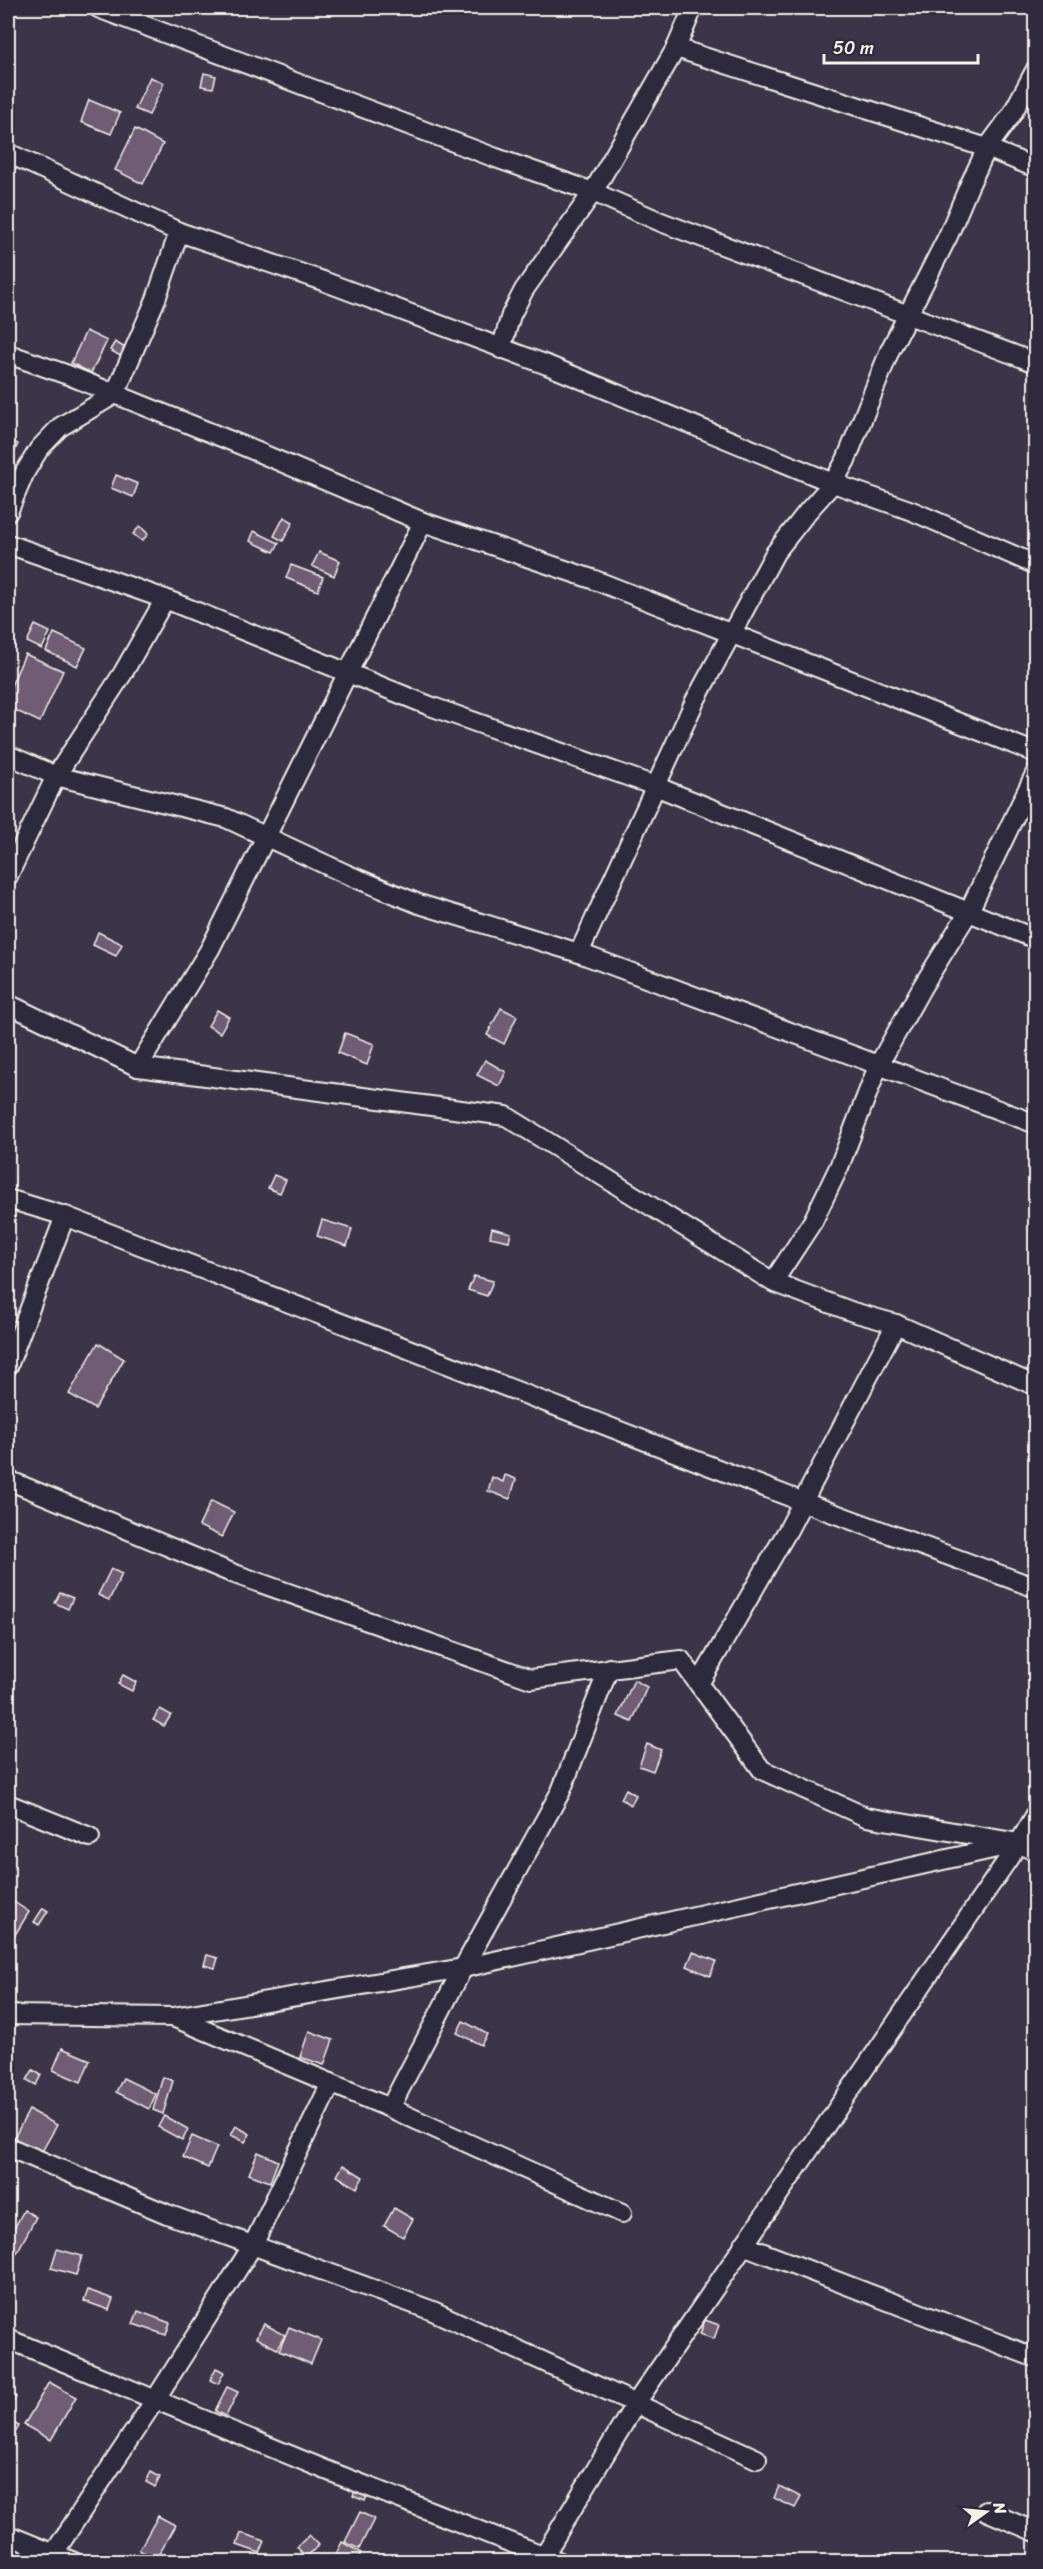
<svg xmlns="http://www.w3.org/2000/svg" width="1043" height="2569" font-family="Sriracha,sans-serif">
<rect width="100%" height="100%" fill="#3c3448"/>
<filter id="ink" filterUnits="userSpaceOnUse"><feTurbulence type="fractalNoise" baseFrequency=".0167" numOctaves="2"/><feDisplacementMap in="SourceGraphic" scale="12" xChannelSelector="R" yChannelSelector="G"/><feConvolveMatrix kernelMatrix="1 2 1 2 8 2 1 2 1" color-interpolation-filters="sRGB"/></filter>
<g filter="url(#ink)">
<g fill="#6f5b74" stroke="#f4f1e8" stroke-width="1.5">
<polygon points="204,73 216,76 213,88 201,86"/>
<polygon points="150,77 164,83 149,115 135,109"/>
<polygon points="89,100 120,113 111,134 81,122"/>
<polygon points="135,129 163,144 143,184 115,170"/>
<polygon points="86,331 107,341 91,373 71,363"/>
<polygon points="115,342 127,349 122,357 110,350"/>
<polygon points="8,439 18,444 12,457 8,455"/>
<polygon points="116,475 138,484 133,497 111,488"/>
<polygon points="284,517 293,522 283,541 274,536"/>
<polygon points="140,526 148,534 142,541 133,534"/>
<polygon points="254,531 279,543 274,552 250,541"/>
<polygon points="319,552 340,561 334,576 312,566"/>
<polygon points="291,565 323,577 318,591 286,578"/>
<polygon points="35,625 50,632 42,649 27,642"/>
<polygon points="54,633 86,648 77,666 46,651"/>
<polygon points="25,654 63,671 40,722 8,707 8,693"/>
<polygon points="98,932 122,944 116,956 93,945"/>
<polygon points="501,1008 517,1016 504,1044 487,1035"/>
<polygon points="217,1010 229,1017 220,1033 208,1026"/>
<polygon points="345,1033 374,1044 367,1065 338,1053"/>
<polygon points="485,1060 506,1072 499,1086 477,1075"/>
<polygon points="274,1175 286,1180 280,1193 268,1188"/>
<polygon points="322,1220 352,1229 347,1246 317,1236"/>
<polygon points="492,1228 511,1233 509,1241 490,1237"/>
<polygon points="474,1276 493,1281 487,1296 468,1290"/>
<polygon points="98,1343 124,1359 95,1409 69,1394"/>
<polygon points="505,1475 516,1479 510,1499 488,1491 492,1477 503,1482"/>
<polygon points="211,1501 234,1512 222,1537 199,1526"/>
<polygon points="111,1569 122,1574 109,1600 98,1595"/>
<polygon points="60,1593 73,1598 68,1609 55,1603"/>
<polygon points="123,1675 136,1682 132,1691 118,1684"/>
<polygon points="634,1680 647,1687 632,1722 618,1716"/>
<polygon points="160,1709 171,1715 164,1726 153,1720"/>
<polygon points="647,1744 661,1750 653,1771 639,1766"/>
<polygon points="626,1789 636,1795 631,1805 621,1799"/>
<polygon points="8,1898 29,1912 8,1946"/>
<polygon points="43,1908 48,1911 39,1925 34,1922"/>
<polygon points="693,1952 716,1961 710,1976 687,1966"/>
<polygon points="207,1955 218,1958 215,1968 204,1965"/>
<polygon points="463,2021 487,2034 481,2045 457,2033"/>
<polygon points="309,2031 333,2040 324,2065 300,2057"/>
<polygon points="62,2048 90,2060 81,2082 53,2070"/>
<polygon points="33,2070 41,2075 36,2085 27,2080"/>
<polygon points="163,2077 173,2081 163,2114 153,2110"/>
<polygon points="123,2078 156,2094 149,2109 116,2092"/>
<polygon points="29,2110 57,2125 41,2153 14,2138"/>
<polygon points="164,2116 188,2129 182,2140 158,2127"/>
<polygon points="236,2126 250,2134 245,2142 231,2135"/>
<polygon points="192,2136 217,2147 208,2168 183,2157"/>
<polygon points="258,2152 278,2161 270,2182 249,2174"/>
<polygon points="343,2165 363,2177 357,2188 337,2176"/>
<polygon points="394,2208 413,2219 403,2237 384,2226"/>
<polygon points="24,2210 36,2217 14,2258 8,2254 8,2240"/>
<polygon points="57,2249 82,2256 76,2275 51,2268"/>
<polygon points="88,2290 113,2299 109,2310 84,2301"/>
<polygon points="138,2311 170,2323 166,2335 133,2324"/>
<polygon points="705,2320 719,2325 714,2339 700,2334"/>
<polygon points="264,2324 285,2335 277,2349 256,2338"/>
<polygon points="289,2327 321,2340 311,2364 279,2351"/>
<polygon points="216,2368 224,2372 218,2384 210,2380"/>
<polygon points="49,2382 76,2397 51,2440 24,2425"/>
<polygon points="227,2387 238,2392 226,2416 215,2411"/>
<polygon points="8,2393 16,2397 10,2408 8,2406"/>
<polygon points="8,2420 19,2426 11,2440 8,2437"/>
<polygon points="151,2472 160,2477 155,2487 146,2482"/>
<polygon points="779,2486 801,2497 795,2508 774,2498"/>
<polygon points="356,2487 368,2492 365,2501 353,2496"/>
<polygon points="360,2512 374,2519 359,2549 345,2542"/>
<polygon points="158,2516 175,2525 156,2559 139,2550"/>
<polygon points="241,2533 265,2541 260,2553 237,2545"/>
<polygon points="309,2535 319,2545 306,2557 297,2547"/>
<polygon points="342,2542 361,2553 356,2562 345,2562 335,2556"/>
<polygon points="135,2554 148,2562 131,2561"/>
</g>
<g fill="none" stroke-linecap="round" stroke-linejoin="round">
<defs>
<g id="minor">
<polyline points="98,8 496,158 593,192 661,222 1036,363"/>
<polyline points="676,48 987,148 1036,168"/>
<polyline points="8,153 179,232 323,281 547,365 833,483 912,511 1036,565"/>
<polyline points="501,349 511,315 524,290 593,192 676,48 693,8"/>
<polyline points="8,354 68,375 241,445 423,522 592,579 1036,753"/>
<polyline points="8,512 25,472 39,449 60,427 115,394 156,299 179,232"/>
<polyline points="8,544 165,599 430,706 655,786 1036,939"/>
<polyline points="8,755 56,776 226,818 346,874 419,904 579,953 1036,1124"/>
<polyline points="8,876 56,776 123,673 165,599"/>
<polyline points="579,953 695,701 775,553 808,511 833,483 846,460 890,350 948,236 969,186 987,148 1012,114 1036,69"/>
<polyline points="8,1004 138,1067 506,1116 773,1282"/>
<polyline points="138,1067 210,949 423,522"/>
<polyline points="8,1199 65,1216 803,1502 1036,1588"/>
<polyline points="896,1324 1036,1386"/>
<polyline points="8,1366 65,1216"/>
<polyline points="8,1480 232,1573 531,1679 681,1660 762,1770 866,1817 1019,1843 1036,1852"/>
<polyline points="699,1684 788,1530 896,1324 853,1312 773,1282 813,1221 839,1167 878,1066 922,987 968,913 1036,772"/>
<polyline points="8,1804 90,1837"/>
<polyline points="8,2015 173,2017 463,1968 1010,1845"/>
<polyline points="173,2017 390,2108 622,2213"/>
<polyline points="390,2108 463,1968 561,1791 609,1668"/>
<polyline points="8,2147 167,2214 433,2311 757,2459"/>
<polyline points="743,2245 1036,2358"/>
<polyline points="8,2339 326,2470 560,2562"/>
<polyline points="986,2511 1036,2532"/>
<polyline points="8,2535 74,2562"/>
<polyline points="48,2562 155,2400 253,2245 331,2083"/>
<polyline points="540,2562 636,2403 1019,1843 1036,1814"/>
</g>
</defs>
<use href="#minor" stroke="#f4f1e8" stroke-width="22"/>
<use href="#minor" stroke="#2f2a3d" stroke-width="18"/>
</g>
</g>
<rect width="1043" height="2569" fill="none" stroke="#2f2a3d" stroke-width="30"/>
<rect x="15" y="15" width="1013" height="2539" fill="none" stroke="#f4f1e8" stroke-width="2" filter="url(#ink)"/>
<g transform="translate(986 2512) rotate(75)" stroke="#2f2a3d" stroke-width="4.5" paint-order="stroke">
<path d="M0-4.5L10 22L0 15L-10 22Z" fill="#f4f1e8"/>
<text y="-9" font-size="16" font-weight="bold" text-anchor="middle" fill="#f4f1e8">N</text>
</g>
<path d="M824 54v9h154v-9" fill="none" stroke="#f4f1e8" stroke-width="3"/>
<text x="833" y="54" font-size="18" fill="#f4f1e8" stroke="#2f2a3d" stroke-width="4.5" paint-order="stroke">50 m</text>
</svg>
